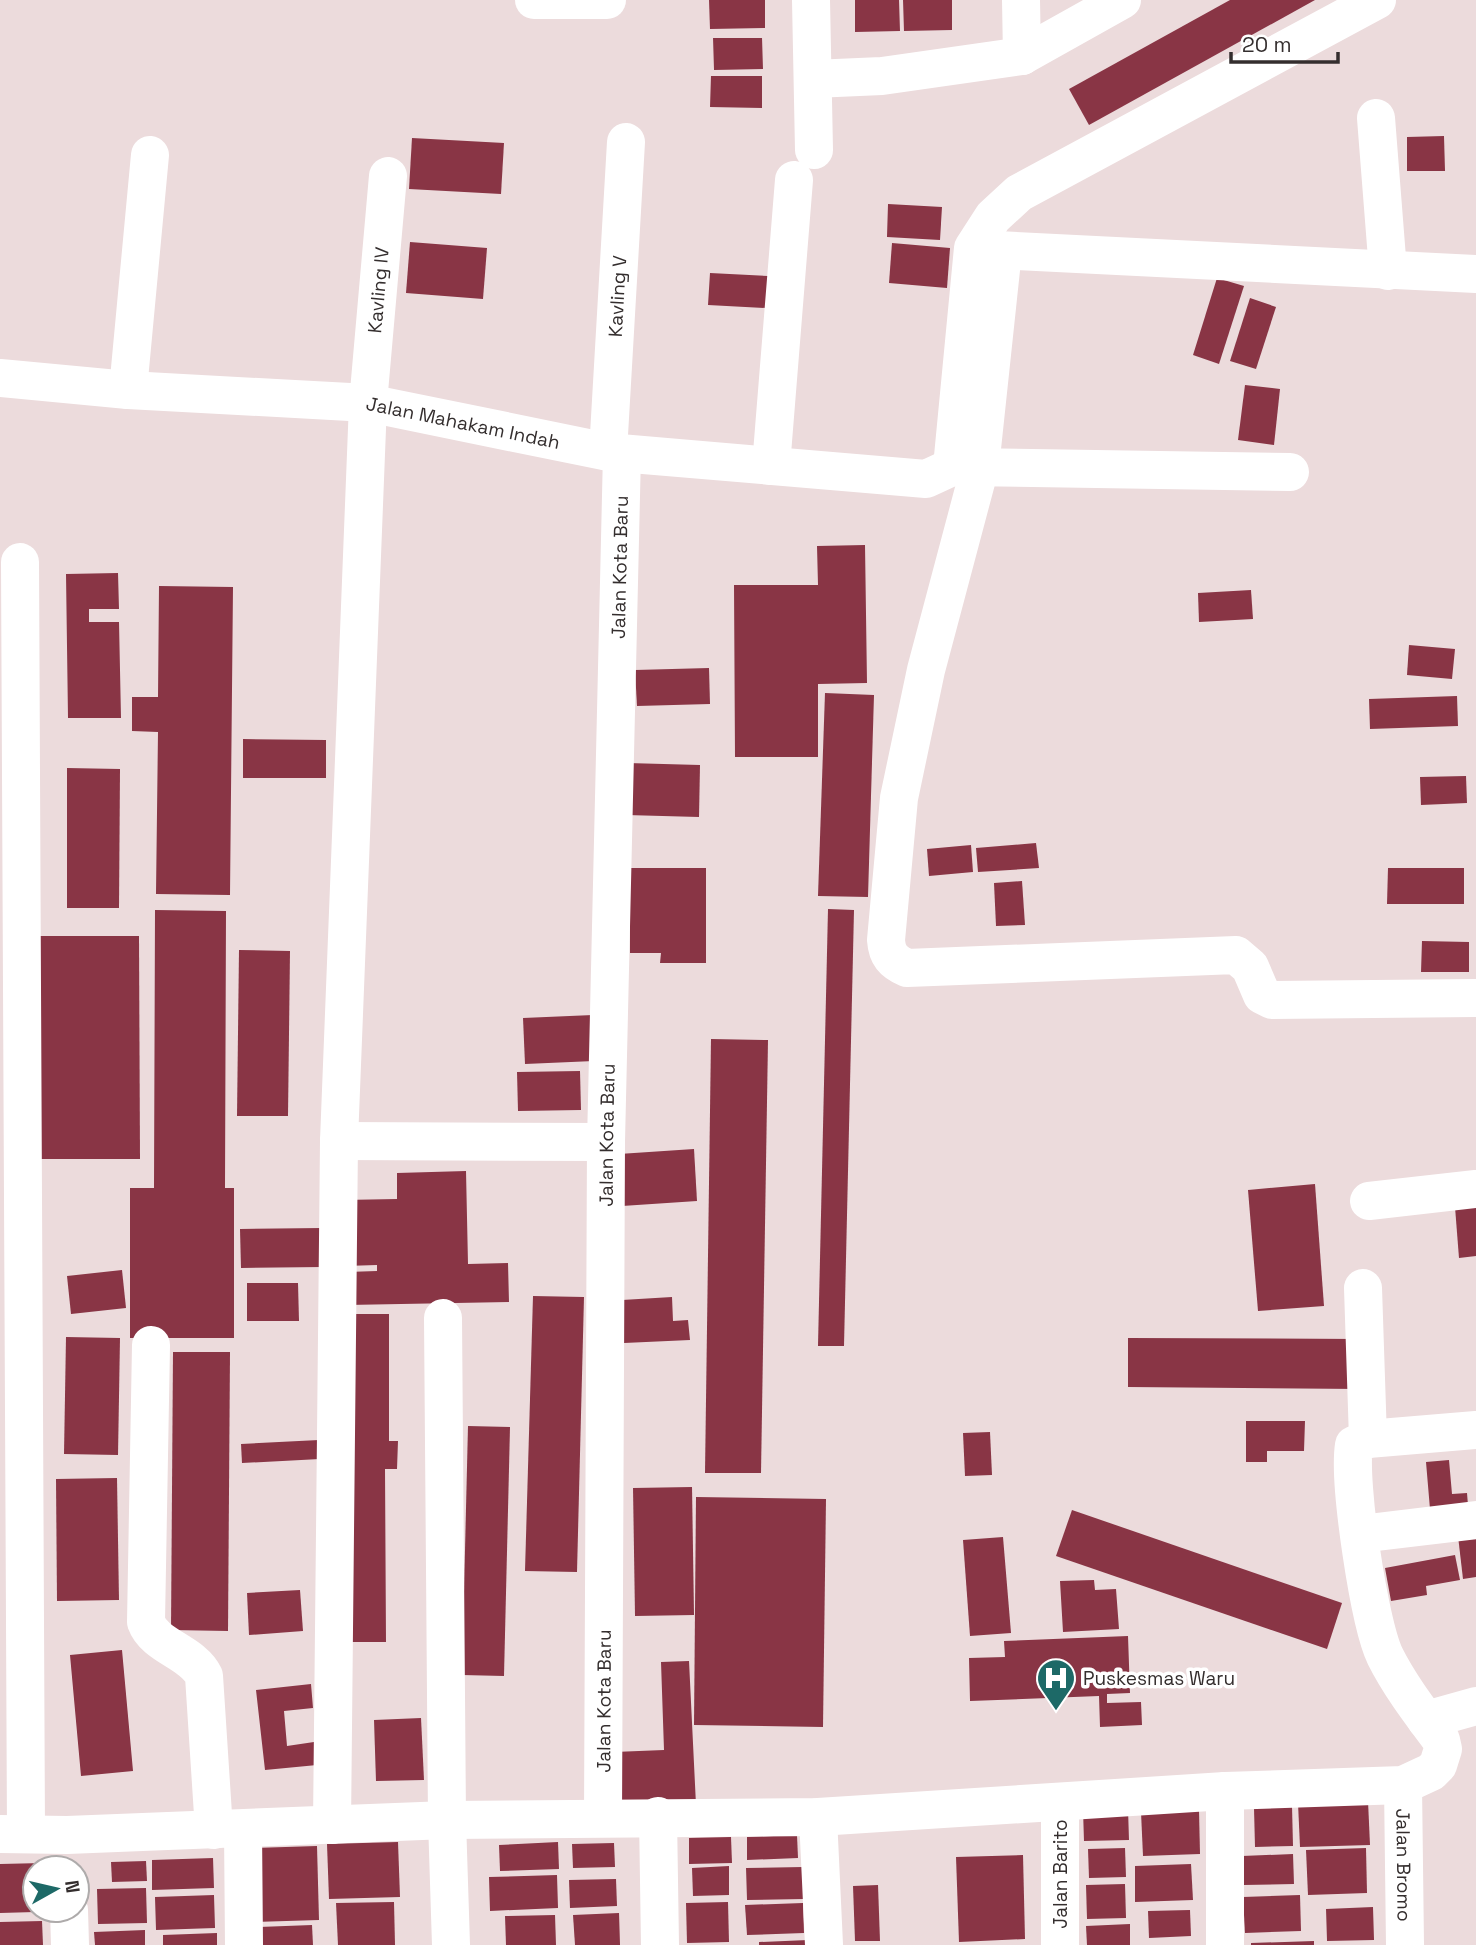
<svg xmlns="http://www.w3.org/2000/svg" width="1476" height="1945" font-family="'Space Grotesk',sans-serif">
<rect width="100%" height="100%" fill="#ecdbdc"/>
<g fill="#893545">
<polygon points="709,0 765,0 765,28 710,29"/>
<polygon points="855,0 899,0 900,31 855,32"/>
<polygon points="903,0 952,0 952,30 904,31"/>
<polygon points="1230,0 1315,0 1089,125 1069,89"/>
<polygon points="713,38 762,38 763,69 714,70"/>
<polygon points="711,76 762,76 762,108 710,107"/>
<polygon points="1444,136 1445,171 1407,171 1407,137"/>
<polygon points="412,138 504,143 501,194 409,189"/>
<polygon points="888,204 942,207 940,240 887,237"/>
<polygon points="410,242 487,248 483,299 406,293"/>
<polygon points="892,243 950,248 947,288 889,283"/>
<polygon points="710,273 768,276 766,308 708,305"/>
<polygon points="1217,278 1244,286 1219,364 1193,355"/>
<polygon points="1250,298 1276,307 1256,369 1230,361"/>
<polygon points="1245,385 1280,389 1274,445 1238,440"/>
<polygon points="865,545 867,683 818,684 818,757 735,757 734,585 818,585 817,546"/>
<polygon points="118,573 119,609 89,609 89,622 119,622 121,718 68,718 66,574"/>
<polygon points="159,586 233,587 230,895 156,894 158,732 132,731 132,697 158,697"/>
<polygon points="1251,590 1253,619 1199,622 1198,593"/>
<polygon points="1409,645 1455,649 1452,679 1407,675"/>
<polygon points="709,668 710,704 637,706 635,670"/>
<polygon points="825,693 874,695 868,897 818,896"/>
<polygon points="1457,696 1458,726 1370,729 1369,699"/>
<polygon points="243,739 326,740 326,778 243,778"/>
<polygon points="627,763 700,765 699,817 626,815"/>
<polygon points="67,768 120,769 119,908 67,908"/>
<polygon points="1466,776 1467,803 1421,805 1420,777"/>
<polygon points="1036,843 1039,868 978,872 976,848"/>
<polygon points="971,845 973,872 929,876 927,849"/>
<polygon points="630,868 706,868 706,963 660,963 661,953 630,953"/>
<polygon points="1388,868 1464,868 1464,904 1387,904"/>
<polygon points="1022,881 1025,925 996,926 994,883"/>
<polygon points="828,909 854,910 844,1346 818,1346"/>
<polygon points="155,910 226,911 225,1188 234,1188 234,1338 130,1338 130,1188 154,1188"/>
<polygon points="30,936 139,936 140,1159 31,1159"/>
<polygon points="1422,941 1469,942 1469,972 1421,972"/>
<polygon points="239,950 290,951 288,1116 237,1116"/>
<polygon points="593,1015 594,1061 525,1064 523,1018"/>
<polygon points="711,1039 768,1040 761,1473 705,1473"/>
<polygon points="580,1071 581,1110 518,1111 517,1072"/>
<polygon points="694,1149 697,1201 622,1206 619,1154"/>
<polygon points="466,1171 468,1264 508,1263 509,1302 347,1305 347,1272 377,1271 377,1265 345,1266 343,1200 397,1199 397,1173"/>
<polygon points="1315,1184 1324,1306 1258,1311 1248,1190"/>
<polygon points="1476,1206 1476,1256 1459,1258 1455,1207"/>
<polygon points="322,1228 323,1267 241,1268 240,1229"/>
<polygon points="122,1270 126,1308 71,1314 67,1276"/>
<polygon points="247,1283 298,1283 299,1321 247,1321"/>
<polygon points="533,1296 584,1297 577,1572 525,1571"/>
<polygon points="672,1297 673,1321 688,1320 690,1340 624,1343 622,1300"/>
<polygon points="341,1314 389,1314 389,1441 398,1441 397,1469 385,1469 386,1642 341,1642"/>
<polygon points="66,1337 120,1338 118,1455 64,1454"/>
<polygon points="1128,1338 1359,1339 1359,1389 1128,1387"/>
<polygon points="173,1352 230,1352 228,1631 171,1630"/>
<polygon points="1246,1421 1305,1421 1304,1451 1267,1451 1267,1462 1246,1462"/>
<polygon points="468,1426 510,1427 504,1676 462,1675"/>
<polygon points="990,1432 992,1475 965,1476 963,1433"/>
<polygon points="319,1440 320,1459 242,1463 241,1444"/>
<polygon points="1449,1460 1452,1494 1467,1493 1469,1518 1431,1521 1426,1462"/>
<polygon points="117,1478 119,1600 57,1601 56,1479"/>
<polygon points="692,1487 694,1615 635,1616 633,1488"/>
<polygon points="696,1497 826,1499 823,1727 694,1725"/>
<polygon points="1072,1510 1342,1603 1327,1649 1056,1556"/>
<polygon points="1476,1534 1476,1577 1463,1579 1458,1536"/>
<polygon points="1003,1537 1011,1633 970,1636 963,1540"/>
<polygon points="1455,1555 1460,1580 1426,1586 1427,1595 1391,1601 1385,1568"/>
<polygon points="1094,1580 1095,1590 1116,1589 1119,1629 1063,1632 1060,1581"/>
<polygon points="300,1590 303,1631 249,1635 247,1593"/>
<polygon points="1128,1636 1130,1693 1107,1694 1107,1703 1141,1702 1142,1725 1100,1727 1099,1696 970,1701 969,1658 1005,1657 1004,1641"/>
<polygon points="122,1650 133,1771 81,1776 70,1655"/>
<polygon points="689,1661 696,1805 616,1808 614,1752 664,1750 661,1662"/>
<polygon points="311,1684 313,1708 284,1711 287,1746 314,1742 317,1765 265,1770 256,1690"/>
<polygon points="421,1718 424,1780 376,1781 374,1720"/>
<polygon points="1368,1801 1370,1845 1300,1847 1298,1803"/>
<polygon points="1292,1806 1293,1846 1255,1847 1254,1808"/>
<polygon points="1128,1809 1129,1840 1084,1841 1083,1810"/>
<polygon points="1199,1810 1200,1854 1143,1856 1141,1812"/>
<polygon points="797,1835 798,1858 747,1860 747,1837"/>
<polygon points="731,1837 732,1863 689,1864 689,1838"/>
<polygon points="398,1842 400,1897 329,1899 327,1844"/>
<polygon points="558,1842 559,1869 500,1871 499,1845"/>
<polygon points="614,1843 615,1867 573,1868 572,1844"/>
<polygon points="317,1846 319,1920 254,1922 252,1848"/>
<polygon points="1125,1848 1126,1877 1089,1878 1088,1849"/>
<polygon points="1366,1848 1367,1893 1308,1895 1306,1850"/>
<polygon points="1293,1854 1294,1884 1243,1885 1242,1856"/>
<polygon points="1023,1855 1025,1939 959,1942 956,1857"/>
<polygon points="213,1858 214,1888 152,1890 152,1860"/>
<polygon points="146,1861 147,1881 112,1882 111,1862"/>
<polygon points="43,1863 43,1868 35,1868 35,1912 0,1913 0,1864"/>
<polygon points="1191,1864 1193,1900 1135,1902 1135,1866"/>
<polygon points="729,1866 729,1895 693,1896 692,1868"/>
<polygon points="803,1867 804,1899 747,1900 746,1868"/>
<polygon points="557,1875 558,1908 490,1911 489,1877"/>
<polygon points="616,1879 617,1906 570,1908 569,1880"/>
<polygon points="1125,1884 1126,1918 1087,1919 1086,1885"/>
<polygon points="878,1885 880,1941 855,1941 853,1886"/>
<polygon points="146,1888 147,1923 98,1924 97,1889"/>
<polygon points="214,1895 215,1928 156,1930 155,1897"/>
<polygon points="1300,1895 1301,1931 1245,1933 1243,1897"/>
<polygon points="394,1902 395,1945 338,1945 336,1903"/>
<polygon points="728,1902 729,1942 687,1943 686,1903"/>
<polygon points="803,1903 804,1933 747,1935 745,1905"/>
<polygon points="1373,1907 1374,1940 1327,1941 1326,1909"/>
<polygon points="1190,1910 1191,1936 1149,1938 1148,1911"/>
<polygon points="619,1913 620,1945 575,1945 573,1915"/>
<polygon points="555,1915 556,1945 506,1945 505,1916"/>
<polygon points="42,1921 43,1945 0,1945 0,1922"/>
<polygon points="1130,1924 1130,1945 1087,1945 1086,1926"/>
<polygon points="312,1925 313,1945 260,1945 259,1927"/>
<polygon points="145,1930 145,1945 95,1945 94,1932"/>
<polygon points="217,1933 217,1945 163,1945 163,1935"/>
<polygon points="808,1940 808,1945 759,1945 759,1942"/>
<polygon points="1314,1941 1314,1945 1251,1945 1251,1943"/>
</g>
<g fill="none" stroke-linecap="round" stroke-linejoin="round">
<g stroke="#fff" stroke-width="38">
<polyline points="534,0 607,0"/>
<polyline points="811,0 814,150"/>
<polyline points="1021,0 1022,56"/>
<polyline points="813,79 882,76 1022,56 1122,0"/>
<polyline points="1376,118 1388,271"/>
<polyline points="978,249 1476,274"/>
<path d="M1003,251L980,467L926,670L899,798L886,940C887,955 893,962 907,968L1236,955L1250,967L1262,995L1272,1000L1476,998"/>
<path id="s1" d="M0,378L128,390L368,403L608,452L926,479L952,467H963L1290,472"/>
<polyline points="128,390 150,155"/>
<path id="s2" d="M608,452L626,142"/>
<polyline points="771,466 794,180"/>
<polyline points="952,467 973,248 993,217 1019,193 1377,0"/>
<polyline points="20,562 26,1833"/>
<polyline points="339,1141 606,1142"/>
<polyline points="1369,1201 1476,1189"/>
<polyline points="1363,1288 1368,1439"/>
<polyline points="443,1318 447,1820 451,1945"/>
<path d="M151,1345L146,1622C155,1647 193,1652 204,1676L214,1830"/>
<polyline points="1360,1534 1476,1520"/>
<polyline points="1426,1720 1476,1706"/>
<path id="s3" d="M1403,1785L1405,1945"/>
<polyline points="1225,1791 1225,1945"/>
<polyline points="1060,1802 1060,1945"/>
<polyline points="658,1816 660,1945"/>
<path id="s4" d="M603,1817L606,1142L622,453"/>
<polyline points="818,1817 824,1945"/>
<path id="s5" d="M332,1825L339,1141L368,403L388,176"/>
<polyline points="243,1829 244,1945"/>
<path d="M0,1834L67,1835L447,1820L818,1817L1225,1791L1403,1785L1431,1772L1438,1765L1443,1749L1441,1740C1421,1713 1400,1686 1385,1656C1369,1622 1348,1482 1354,1445L1368,1439L1476,1430"/>
<polyline points="69,1910 70,1945"/>
</g>
</g>
<defs>
<symbol id="hospital-pin" viewBox="-11 -11 22 30"><path d="M0 17L-7.5 6A9.5 9.5 0 1 1 7.5 6Z" fill="#1d6967" stroke="#fff"/><path d="M-5-5h3v3.5h4V-5h3V5h-3V1.5h-4V5h-3Z" fill="#fff"/></symbol>
</defs>
<g fill-rule="evenodd">
<use href="#hospital-pin" x="1034" y="1656" width="44" height="60"/>
</g>
<g text-anchor="middle" dominant-baseline="central" stroke-width="7" stroke-linejoin="round" paint-order="stroke">
<g font-size="19" fill="#342e2e" stroke="#fff">
<text stroke="none"><textPath href="#s5" startOffset="1536">Kavling IV</textPath></text>
<text stroke="none"><textPath href="#s2" startOffset="156">Kavling V</textPath></text>
<text stroke="none"><textPath href="#s1" startOffset="466">Jalan Mahakam Indah</textPath></text>
<text stroke="none"><textPath href="#s4" startOffset="1250">Jalan Kota Baru</textPath></text>
<text stroke="none"><textPath href="#s4" startOffset="682">Jalan Kota Baru</textPath></text>
<text stroke="none"><textPath href="#s4" startOffset="116">Jalan Kota Baru</textPath></text>
<text stroke="none"><textPath href="#s3" startOffset="80">Jalan Bromo</textPath></text>
<text transform="translate(1060 1874) rotate(-90)">Jalan Barito</text>
</g>
<g font-size="19" fill="#342e2e" stroke="#fff" text-anchor="start">
<text x="1083" y="1678">Puskesmas Waru</text>
</g>
</g>
<g transform="translate(56 1889) rotate(82)"><circle r="33" fill="#ffffff" stroke="#aeabab" stroke-width="2"/>
<path d="M0-5L12 26L0 18L-12 26Z" fill="#1d6967"/>
<text y="-10" font-size="19" font-weight="bold" text-anchor="middle" fill="#342e2e">N</text>
</g>
<path d="M1231 52v10h107v-10" fill="none" stroke="#342e2e" stroke-width="3.5"/>
<text x="1242" y="52" font-size="21" fill="#342e2e" stroke="#ffffff" stroke-width="5" paint-order="stroke">20 m</text>
</svg>
